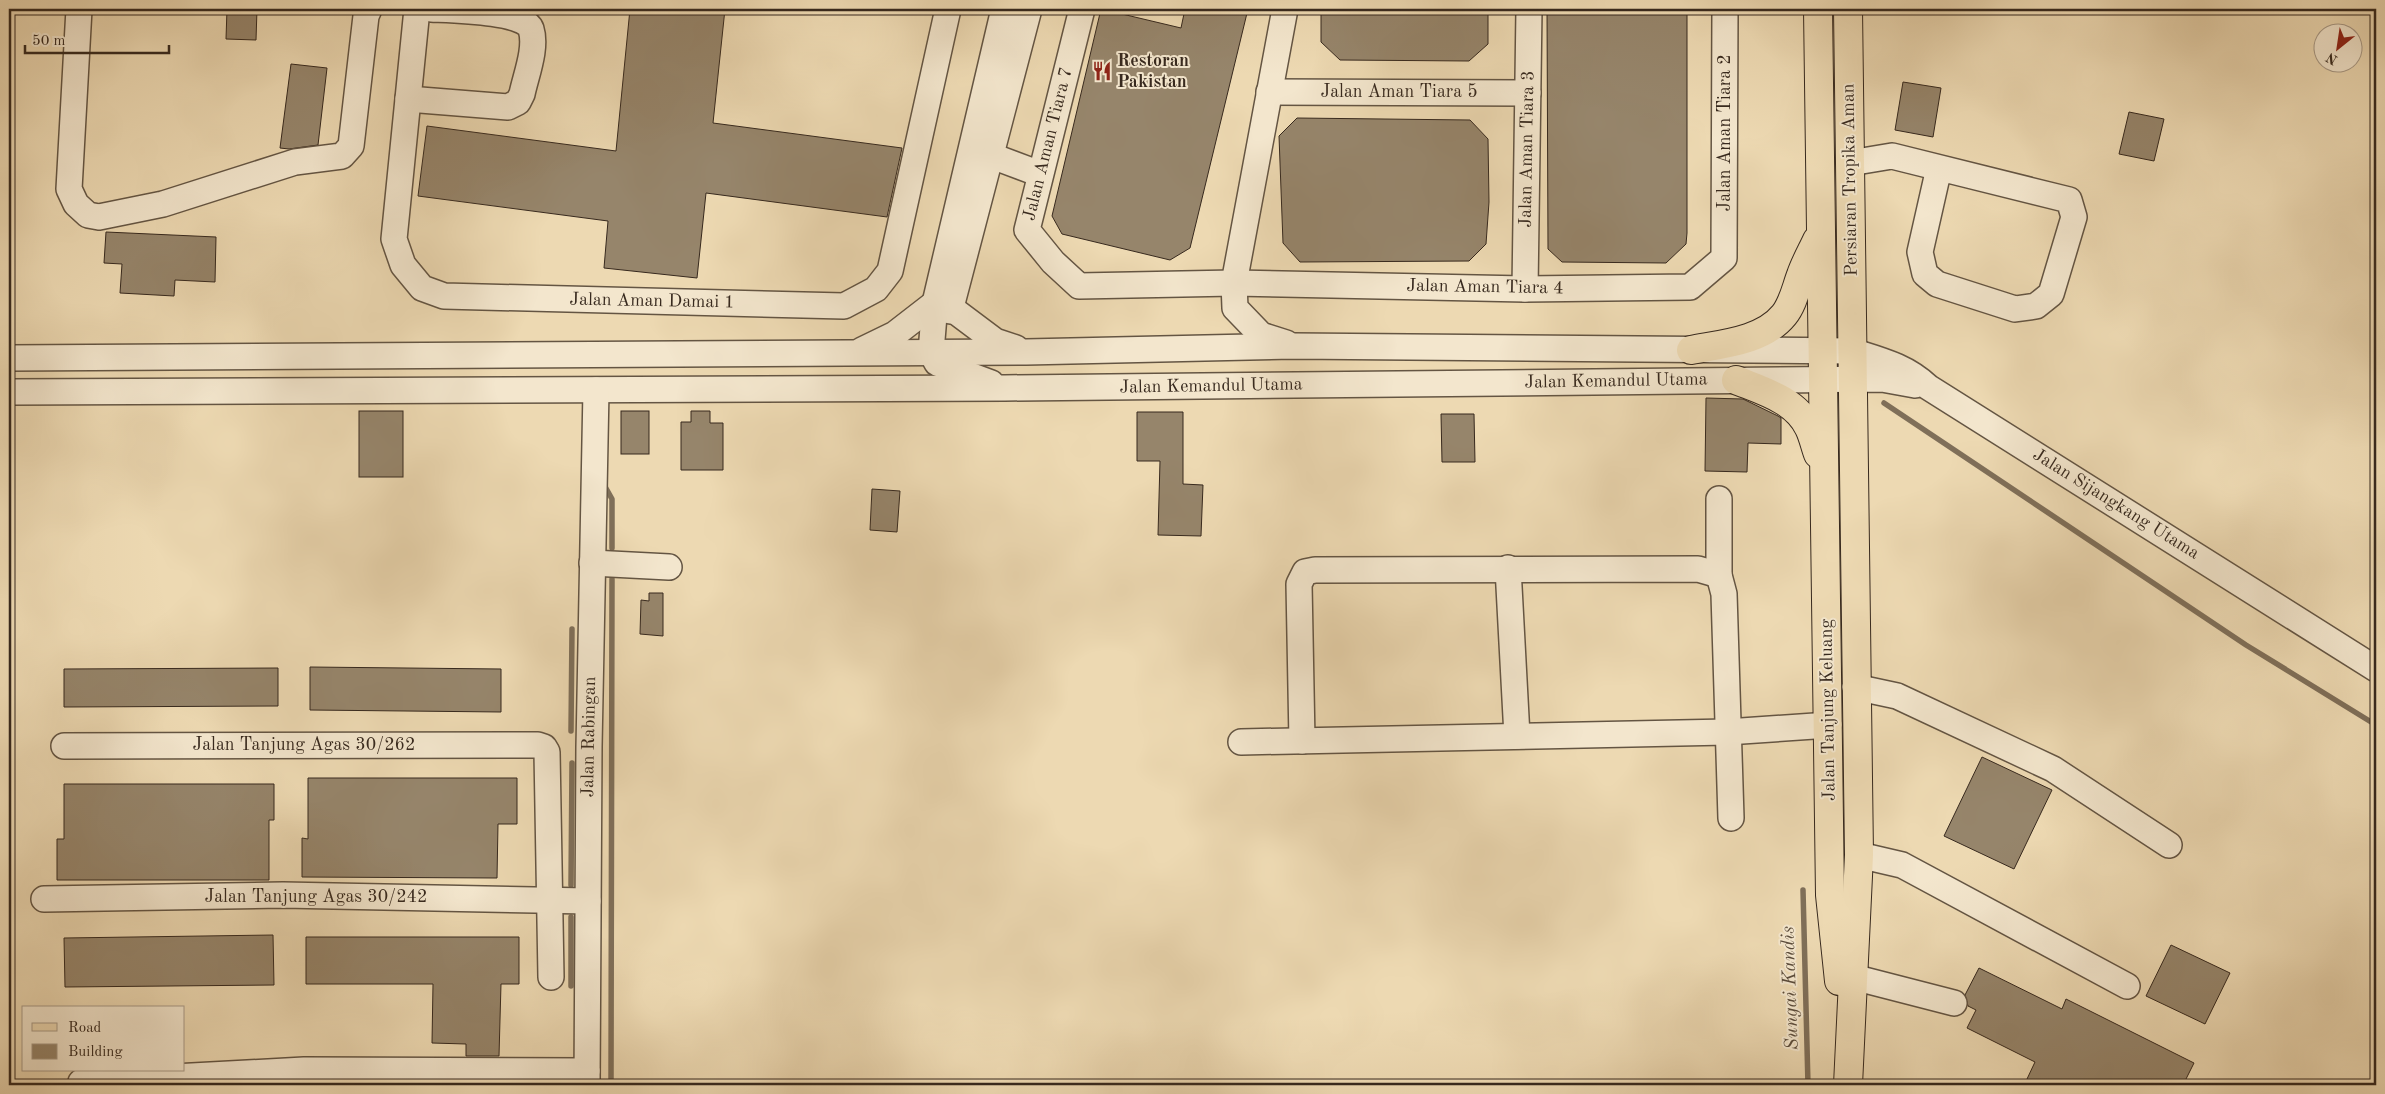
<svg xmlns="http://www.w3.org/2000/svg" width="2385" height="1094" font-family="'Old Standard TT',serif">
<rect width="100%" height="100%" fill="#edd9b2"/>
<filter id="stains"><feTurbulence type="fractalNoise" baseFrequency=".004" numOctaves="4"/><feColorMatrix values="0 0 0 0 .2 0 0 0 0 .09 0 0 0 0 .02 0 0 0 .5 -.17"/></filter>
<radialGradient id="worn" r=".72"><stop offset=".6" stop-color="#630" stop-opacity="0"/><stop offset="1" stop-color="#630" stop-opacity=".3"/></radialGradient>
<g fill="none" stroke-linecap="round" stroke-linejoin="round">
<g stroke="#7f6f59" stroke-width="5.5">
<polyline points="1884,403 2246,645 2376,725"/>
<polyline points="603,483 612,499 612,548"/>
<polyline points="571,731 572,629"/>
<polyline points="571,885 572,763"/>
<polyline points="1803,890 1808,1085"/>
<polyline points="571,986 571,917"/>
<polyline points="611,1085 612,579"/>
</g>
</g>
<g fill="#96856b" stroke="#37291e">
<polygon points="227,9 257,9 256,40 226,39"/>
<polygon points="630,9 725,9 713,123 902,148 887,217 706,193 697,278 604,268 608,221 418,196 427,126 616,151"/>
<polygon points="1101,9 1181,28 1185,9 1248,9 1190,248 1170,260 1062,234 1052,216"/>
<polygon points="1321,9 1488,9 1488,44 1469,61 1340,60 1321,42"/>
<polygon points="1547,9 1687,9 1687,233 1686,244 1666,263 1562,262 1548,249"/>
<polygon points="291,64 327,68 318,145 289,149 280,148"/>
<polygon points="1903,82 1941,88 1933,137 1895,130"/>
<polygon points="2129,112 2164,119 2154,161 2119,154"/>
<polygon points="1297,118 1470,120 1488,139 1489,202 1486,244 1469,261 1300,262 1283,243 1279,136"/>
<polygon points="106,232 216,237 215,282 175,280 174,296 120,293 122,264 104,263"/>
<polygon points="1706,398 1743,399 1778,416 1781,418 1781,444 1748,443 1747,472 1705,471"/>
<rect x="359" y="411" width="44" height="66"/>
<rect x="621" y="411" width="28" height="43"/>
<polygon points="691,411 710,411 710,423 723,423 723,470 681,470 681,422 691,422"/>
<polygon points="1137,412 1183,412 1183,484 1203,485 1201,536 1158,535 1160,461 1137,461"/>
<polygon points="1441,414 1474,414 1475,462 1442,462"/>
<polygon points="872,489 900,491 897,532 870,530"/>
<polygon points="649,593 663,593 663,636 640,634 641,600 649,601"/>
<polygon points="310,667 501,669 501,712 310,710"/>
<polygon points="278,668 278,706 64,707 64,669"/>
<polygon points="1982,757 2052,790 2014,869 1944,836"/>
<polygon points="308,778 517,778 517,824 498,824 497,878 302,877 302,838 308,839"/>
<polygon points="64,784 274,784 274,820 269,820 269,880 57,880 57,839 64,839"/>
<polygon points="273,935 274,985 65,987 64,938"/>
<polygon points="306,937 519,937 519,984 501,984 499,1056 466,1056 466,1044 432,1043 433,984 306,984"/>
<polygon points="2171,945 2230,973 2205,1024 2146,996"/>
<polygon points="1979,968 2062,1009 2066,999 2194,1063 2183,1085 2040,1085 2027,1079 2035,1062 1967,1028 1976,1010 1968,1006 1965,995"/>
</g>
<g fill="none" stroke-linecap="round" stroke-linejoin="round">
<defs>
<g id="minor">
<polyline points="79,9 69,189 76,204 88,215 99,217 163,204 295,162 342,156 351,146 366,16 369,9"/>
<polyline points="417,9 394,239 403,265 422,288 444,296 844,306 876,289 890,271 948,9"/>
<polyline points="1082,9 1027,230 1053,262 1079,286 1234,283 1525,289 1690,287 1724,258 1725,9"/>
<polyline points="1285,9 1234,283 1235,308 1261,335 1286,343"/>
<polyline points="1269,92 1528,93"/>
<path d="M408,99L508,107L518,102L522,94C526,75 537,48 531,29C525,11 450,10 431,9"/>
<polyline points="992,156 1040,174"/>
<polyline points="1850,163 1892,156 2069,200 2074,217 2051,294 2036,306 2015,309 1937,284 1925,274 1920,252 1939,168"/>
<polyline points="1525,289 1529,9"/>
<polyline points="951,308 995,341 1016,348"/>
<polyline points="950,311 1029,9"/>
<polyline points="862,350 895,334 935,303"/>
<path d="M9,358L1026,352L1293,346L1852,351C1880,360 1906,366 1928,387L2376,669"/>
<polyline points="991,383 937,363 931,352 935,303 1004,9"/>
<polyline points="9,392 1005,388 1882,379 1915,385"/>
<polyline points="1719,499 1719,575 1724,594 1731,818"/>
<polyline points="592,563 669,567"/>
<polyline points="1508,568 1517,736"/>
<polyline points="1855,687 1897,696 2053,769 2169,845"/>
<polyline points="1302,741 1299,584 1305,572 1315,570 1698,569 1719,575"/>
<polyline points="1241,742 1727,732 1829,725"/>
<polyline points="64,746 538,745 544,747 547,752 551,977"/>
<polyline points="1859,855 1902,865 2127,986"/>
<polyline points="44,899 283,895 588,901"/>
<polyline points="1853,977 1954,1003"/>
<polyline points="81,1082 304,1070 587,1071"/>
<polyline points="587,1085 589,747 596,390"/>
</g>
<g id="major">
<polyline points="1818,9 1830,895 1839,981"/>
<path d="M1691,350C1722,344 1763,341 1784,315C1793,304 1796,288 1801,275C1805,263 1812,251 1817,240"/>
<path d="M1736,380C1763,391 1796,400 1809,428C1813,436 1815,446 1818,454"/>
<polyline points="1848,1085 1859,855 1848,9"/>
</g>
</defs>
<use href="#minor" stroke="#645543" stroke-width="28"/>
<use href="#major" stroke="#37291e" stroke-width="30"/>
<use href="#minor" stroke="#f3e6cd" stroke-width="25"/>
<use href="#major" stroke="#edd9b2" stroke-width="28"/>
</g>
<defs>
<symbol id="restaurant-bare" viewBox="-9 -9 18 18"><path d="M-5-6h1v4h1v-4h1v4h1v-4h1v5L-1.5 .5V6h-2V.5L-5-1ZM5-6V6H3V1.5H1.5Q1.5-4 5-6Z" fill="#8f2418" stroke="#f3e6cd" stroke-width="2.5" paint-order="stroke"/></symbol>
</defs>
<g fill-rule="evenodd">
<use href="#restaurant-bare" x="1088" y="57" width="28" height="28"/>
</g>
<g text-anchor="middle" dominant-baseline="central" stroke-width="4" stroke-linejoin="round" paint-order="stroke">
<g font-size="18" font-weight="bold" fill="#37291e" stroke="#f3e6cd" text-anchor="start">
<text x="1117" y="61">Restoran<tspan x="1117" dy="21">Pakistan</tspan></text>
</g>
<g font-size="18" fill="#37291e" stroke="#f3e6cd">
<text x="1399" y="92">Jalan Aman Tiara 5</text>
<text transform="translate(1725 133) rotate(-90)">Jalan Aman Tiara 2</text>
<text transform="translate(1048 144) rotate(-76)">Jalan Aman Tiara 7</text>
<text transform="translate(1527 149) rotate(-89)">Jalan Aman Tiara 3</text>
<text transform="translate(1850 180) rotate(-91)">Persiaran Tropika Aman</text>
<text transform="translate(1485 287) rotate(1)">Jalan Aman Tiara 4</text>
<text transform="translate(652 301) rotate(1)">Jalan Aman Damai 1</text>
<text transform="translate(1616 381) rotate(-1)">Jalan Kemandul Utama</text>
<text transform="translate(1211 386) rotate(-1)">Jalan Kemandul Utama</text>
<text transform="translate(2116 504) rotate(32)">Jalan Sijangkang Utama</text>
<text transform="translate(1828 710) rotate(-91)">Jalan Tanjung Keluang</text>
<text transform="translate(589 737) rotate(-89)">Jalan Rabingan</text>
<text x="304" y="745">Jalan Tanjung Agas 30/262</text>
<text x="316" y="897">Jalan Tanjung Agas 30/242</text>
</g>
<g font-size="19" font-style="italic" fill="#5b4c3b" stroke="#f3e6cd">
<text transform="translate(1791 988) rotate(-92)">Sungai Kandis</text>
</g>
</g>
<rect width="2385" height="1094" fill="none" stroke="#edd9b2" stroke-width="30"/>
<rect x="10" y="10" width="2365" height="1074" fill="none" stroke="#37291e" stroke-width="2.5"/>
<rect x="15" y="15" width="2355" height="1064" fill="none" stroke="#37291e"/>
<rect x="22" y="1006" width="162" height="65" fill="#f3e6cd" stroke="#a89a87"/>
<rect x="32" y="1023" width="25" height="8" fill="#edd9b2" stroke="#a89a87"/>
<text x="68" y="1032" font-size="15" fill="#37291e">Road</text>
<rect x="32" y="1044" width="25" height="15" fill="#96856b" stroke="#a89a87"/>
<text x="68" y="1056" font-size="15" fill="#37291e">Building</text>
<g transform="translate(2338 48) rotate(210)"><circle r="24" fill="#f3e6cd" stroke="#a89a87"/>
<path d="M0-4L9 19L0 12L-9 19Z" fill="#8f2418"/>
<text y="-8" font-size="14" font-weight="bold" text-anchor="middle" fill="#37291e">N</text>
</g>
<path d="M25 45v8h144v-8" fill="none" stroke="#37291e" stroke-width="2.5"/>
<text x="32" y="45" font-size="15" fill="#37291e" stroke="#f3e6cd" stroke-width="4" paint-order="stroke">50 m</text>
<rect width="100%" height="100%" filter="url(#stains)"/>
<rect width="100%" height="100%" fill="url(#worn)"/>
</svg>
